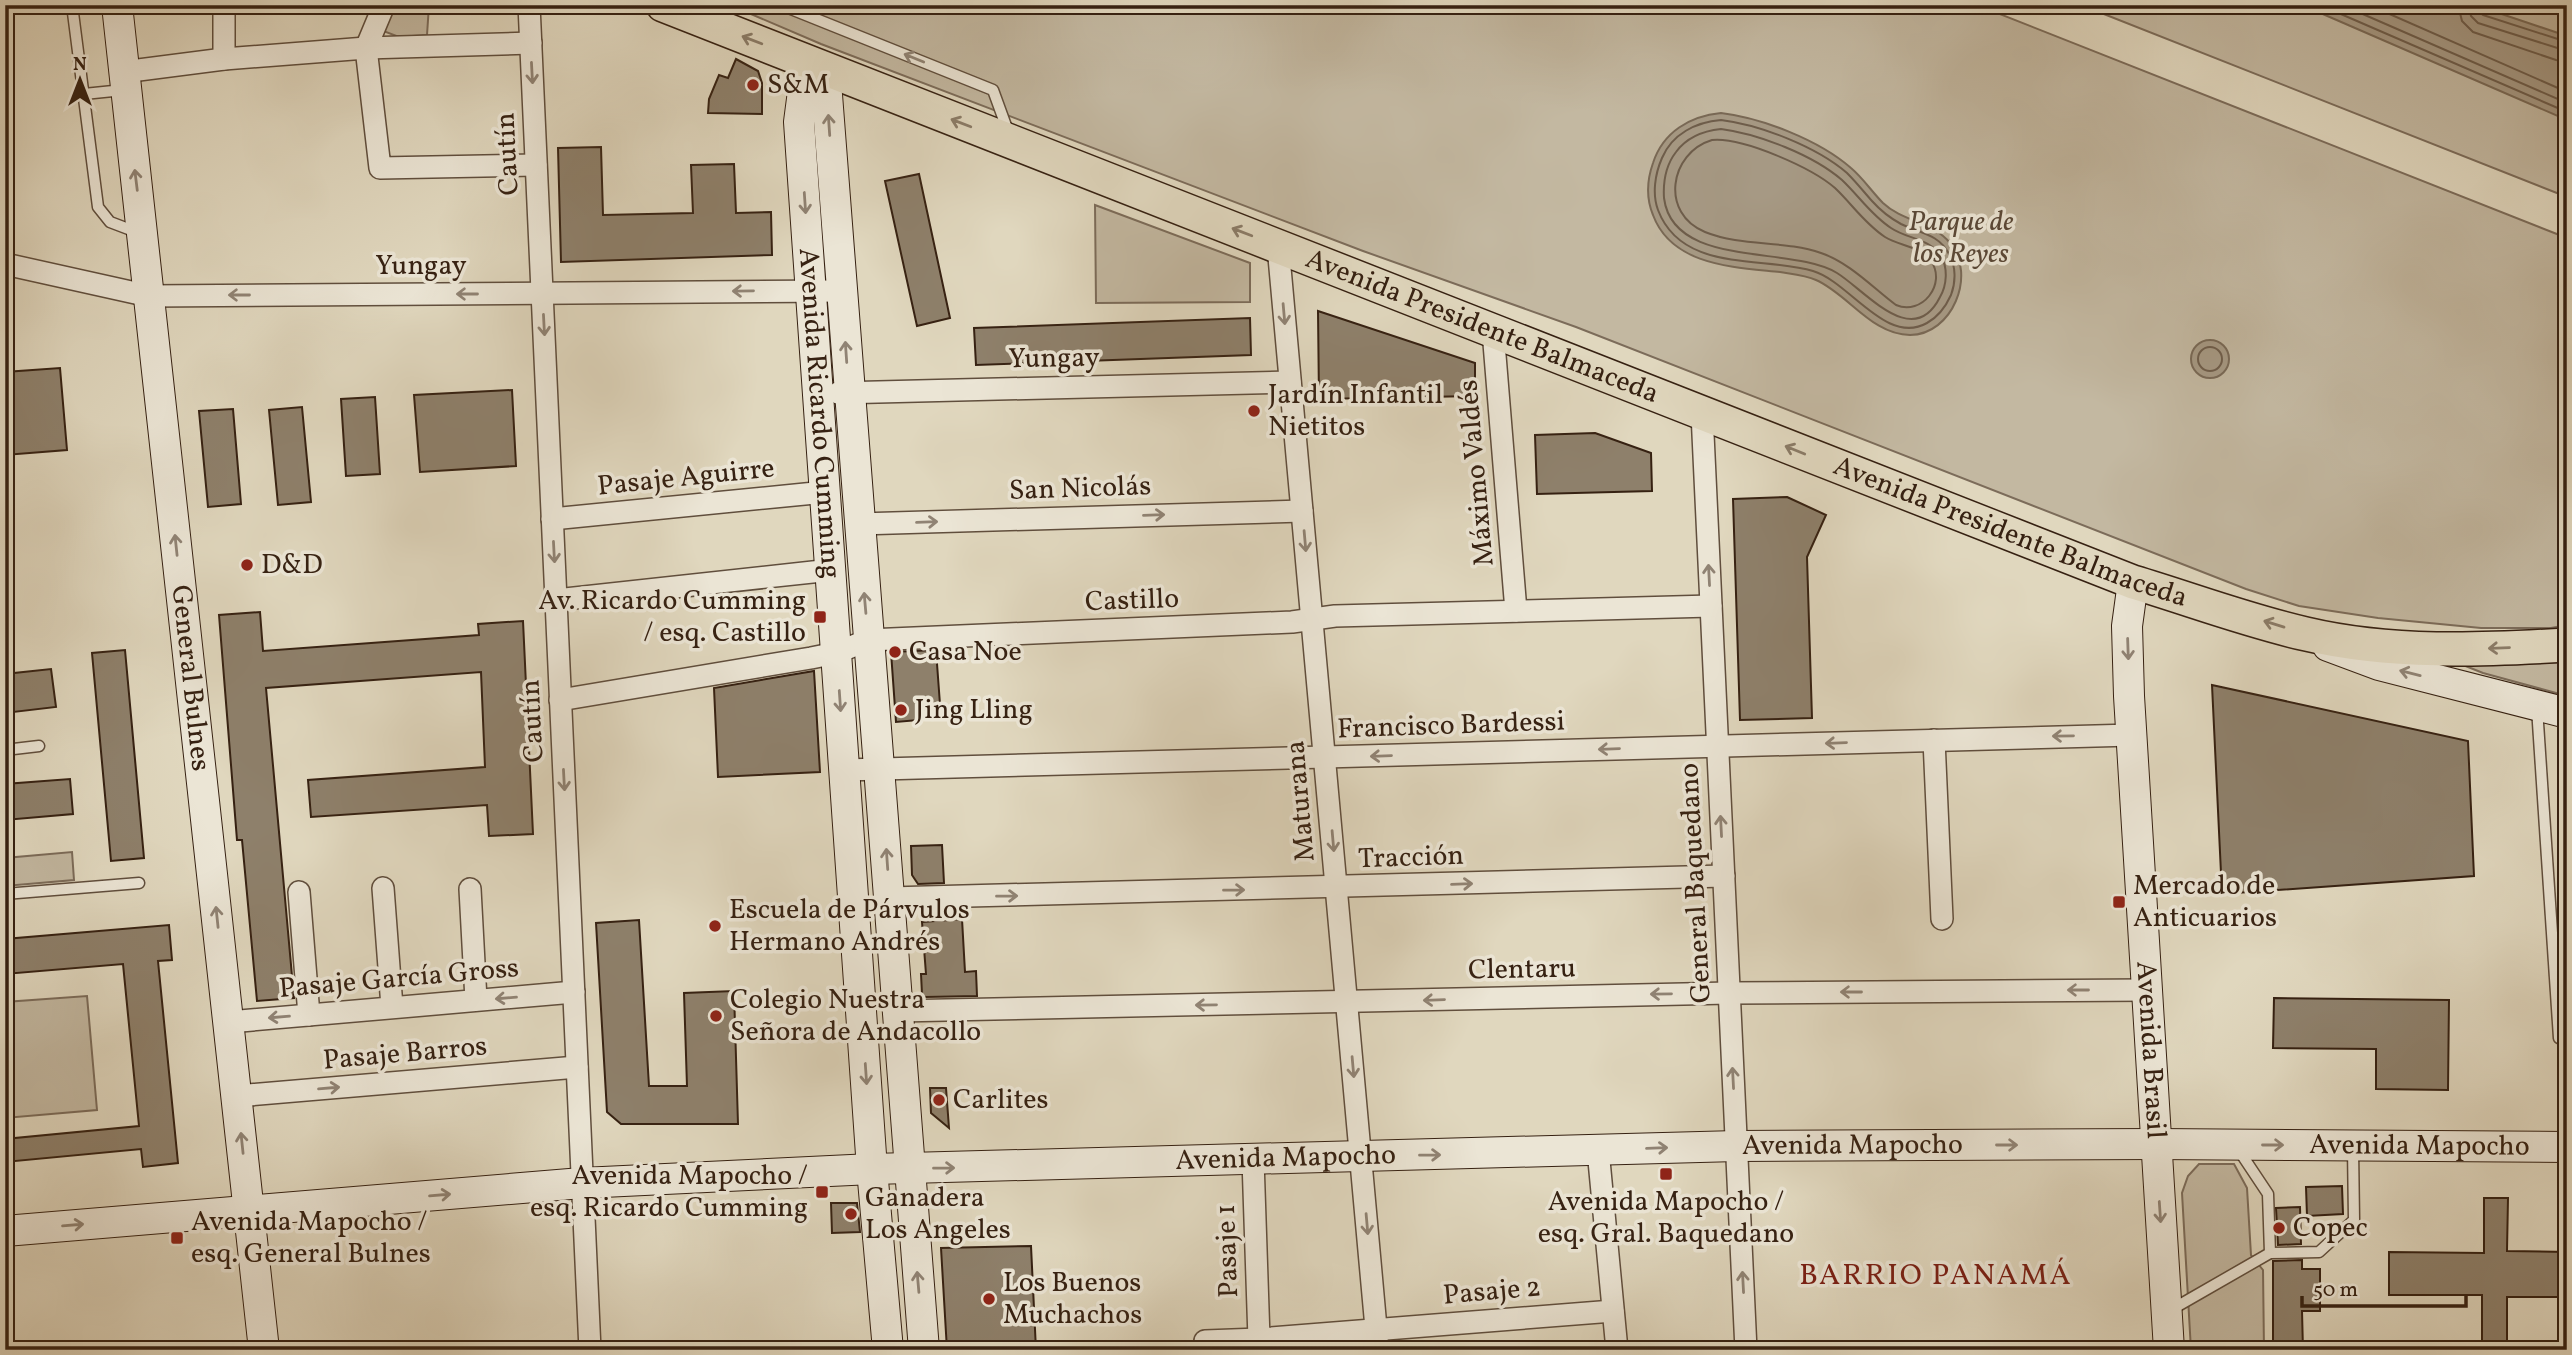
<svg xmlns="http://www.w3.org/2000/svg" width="2572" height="1355" font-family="Vollkorn,serif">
<rect width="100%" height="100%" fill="#e0d7be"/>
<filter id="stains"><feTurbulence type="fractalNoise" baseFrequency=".00286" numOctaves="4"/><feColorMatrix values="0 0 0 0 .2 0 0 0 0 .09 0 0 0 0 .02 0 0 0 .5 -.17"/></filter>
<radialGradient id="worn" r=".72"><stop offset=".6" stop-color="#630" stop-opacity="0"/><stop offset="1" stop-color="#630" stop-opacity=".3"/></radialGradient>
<g fill="#c3b8a1" stroke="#7c6c5a" stroke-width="2">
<polygon points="388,5 429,5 427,35 399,37 378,29"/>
<polygon points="730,5 1977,5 2567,238 2567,625 2551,628 2481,628 2378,618 2299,606 2246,589 1576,327 1363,251 821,44"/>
<polygon points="2081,5 2555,5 2567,10 2567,197"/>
<polygon points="1095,205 1250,263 1250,302 1096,303"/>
<polygon points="2567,662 2567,696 2483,673 2463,665"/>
<polygon points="72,852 74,880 5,886 5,858"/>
<polygon points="87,996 97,1110 5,1118 5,1002"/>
<polygon points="2199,1164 2234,1164 2247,1188 2251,1255 2263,1270 2264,1350 2191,1350 2182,1193 2188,1176"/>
</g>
<g fill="#a69984" stroke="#796956" stroke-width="2">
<polygon points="2302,5 2475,5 2567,36 2567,120"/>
<path d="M1721,113C1762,118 1819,140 1851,168C1863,178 1872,192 1883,203C1903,222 1933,222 1950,243C1977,275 1952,335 1910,335C1872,335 1848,294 1816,280C1805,275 1792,274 1780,272C1734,267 1672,266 1653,215C1646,198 1647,180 1653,163C1663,132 1690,116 1721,113Z"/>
<circle cx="2210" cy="359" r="19"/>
</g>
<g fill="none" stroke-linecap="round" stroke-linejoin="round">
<g stroke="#6e5d4b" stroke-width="2">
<polyline points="2320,5 2567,112"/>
<polyline points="2342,5 2567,103"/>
<polyline points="2369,5 2567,92"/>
<polyline points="2458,5 2462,21 2473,32 2556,60 2567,62"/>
<polyline points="2469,5 2471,16 2478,23 2567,51"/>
<polyline points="2477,5 2478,11 2483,15 2567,42"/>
<path d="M1721,120C1761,125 1817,147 1847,173C1856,182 1864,192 1872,201C1880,210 1890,218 1901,224C1919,233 1939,234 1949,254C1956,266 1956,282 1951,295C1946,306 1938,317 1927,323C1886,346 1850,282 1813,271C1762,256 1682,273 1658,210C1652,194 1655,174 1662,158C1672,134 1696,122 1721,120Z"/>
<path d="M1721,129C1759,134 1813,155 1842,180C1859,196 1871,215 1891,228C1907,239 1929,238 1941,256C1948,268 1947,285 1940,297C1913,351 1866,291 1837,273C1791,245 1673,269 1664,198C1663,182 1666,165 1676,152C1687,137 1702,131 1721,129Z"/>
<path d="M1712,140C1743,137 1812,168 1835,188C1852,204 1864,223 1885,237C1899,246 1921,246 1931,261C1947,284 1922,316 1896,305C1872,287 1850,263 1821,253C1784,240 1742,247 1705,232C1660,214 1669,153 1712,140Z"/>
<circle cx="2210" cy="359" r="12"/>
</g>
</g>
<g fill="#8e806b" stroke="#362112" stroke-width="2">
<polygon points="736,59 758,71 762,83 762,114 708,113 709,99 719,75 728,78"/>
<polygon points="601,147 603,215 693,213 691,165 734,164 736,213 771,212 772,255 561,262 558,148"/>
<polygon points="919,174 950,318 917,326 885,181"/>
<polygon points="1318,311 1475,363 1475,396 1319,399"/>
<polygon points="1250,318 1251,355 976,365 974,328"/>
<polygon points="60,368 67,450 5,455 5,372"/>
<polygon points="512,390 516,466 420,472 414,395"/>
<polygon points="375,397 380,474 346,476 341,399"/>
<polygon points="302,407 311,502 278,505 269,410"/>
<polygon points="233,409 241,504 208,507 199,411"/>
<polygon points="1595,433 1651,453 1652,491 1537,494 1535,435"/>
<polygon points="1787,497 1826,515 1807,557 1812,718 1740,720 1733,499"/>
<polygon points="260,612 263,651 479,635 478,624 523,621 533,834 489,836 487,805 311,817 308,780 485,767 481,672 266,688 294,998 257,1001 242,840 237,840 219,615"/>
<polygon points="125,650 144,858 111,861 92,653"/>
<polygon points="936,650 941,718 896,722 891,652"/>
<polygon points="51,669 56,707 5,713 5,674"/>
<polygon points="814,671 820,772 718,777 714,688"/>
<polygon points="2212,685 2468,741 2474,876 2222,894"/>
<polygon points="70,779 73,814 5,820 5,784"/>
<polygon points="942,845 944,883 918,884 912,875 911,846"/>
<polygon points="962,919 965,972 976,971 977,996 925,997 922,994 921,974 926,974 922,922"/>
<polygon points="639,920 649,1086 687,1086 684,993 734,991 738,1124 621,1124 607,1112 596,923"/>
<polygon points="169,925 172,960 158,961 178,1163 143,1167 141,1149 5,1162 5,1139 139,1126 123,964 5,974 5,939"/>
<polygon points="2274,998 2449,1000 2448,1090 2376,1089 2376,1049 2273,1048"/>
<polygon points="930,1088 946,1088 949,1128 931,1113"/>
<polygon points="2342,1186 2343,1214 2307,1216 2306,1187"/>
<polygon points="2484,1198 2508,1198 2507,1251 2567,1252 2567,1297 2507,1297 2507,1350 2482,1350 2482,1295 2389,1295 2389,1252 2484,1253"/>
<polygon points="831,1203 857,1203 860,1232 832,1233"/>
<polygon points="2300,1207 2301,1244 2278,1245 2276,1208"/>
<polygon points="1031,1246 1036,1350 947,1350 941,1248"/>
<polygon points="2302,1260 2302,1269 2320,1269 2320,1311 2302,1311 2303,1350 2273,1350 2273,1261"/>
</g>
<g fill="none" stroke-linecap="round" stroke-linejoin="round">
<defs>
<g id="lane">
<polyline points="72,5 98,207 110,222 139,233"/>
<polyline points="781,5 993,90 1009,134"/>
<polyline points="84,94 123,90"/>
<polyline points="2537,708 2559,1038"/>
<polyline points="5,750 39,746"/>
<polyline points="5,894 139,883"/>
<polyline points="2270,1253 2319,1252 2354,1220 2353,1148"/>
<polyline points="2169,1311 2270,1253 2268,1194 2238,1149"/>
</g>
<g id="street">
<polyline points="384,5 366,48 380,168 536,165"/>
<polyline points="529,5 590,1350"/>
<polyline points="224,59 224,5"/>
<polyline points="123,72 224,59 366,48 531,43"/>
<polyline points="1278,246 1378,1350"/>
<polyline points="5,264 149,296 841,291"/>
<polyline points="1493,331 1516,611"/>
<polyline points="838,393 1290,382"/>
<polyline points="1702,413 1746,1350"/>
<polyline points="552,519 825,492"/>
<polyline points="859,524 1302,511"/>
<polyline points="556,600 831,570"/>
<polyline points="560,700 811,658 836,653 868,640 1292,622 1335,616 1711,606"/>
<polyline points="1934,740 1942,919"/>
<polyline points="845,770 2132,735"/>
<polyline points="383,888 392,1007"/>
<polyline points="470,889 476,1000"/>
<polyline points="299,892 309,1015"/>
<polyline points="890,898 1724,876"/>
<polyline points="898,1011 1729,993 2147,990"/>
<polyline points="229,1022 574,992"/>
<polyline points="237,1096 577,1067"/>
<polyline points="1598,1150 1617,1350"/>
<polyline points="1253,1160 1259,1339"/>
<polyline points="1205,1341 1259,1339 1613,1311"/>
</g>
<g id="secondary">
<path id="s1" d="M117,5L264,1350"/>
<path id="s2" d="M816,65L802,99L799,122L872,1169L888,1350"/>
<polyline points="825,69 924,1350"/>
<path id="s3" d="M2133,582L2127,626L2129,696L2169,1350"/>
<polyline points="2328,646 2379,665 2567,713"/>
<path id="s4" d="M5,1231L582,1183L872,1169L1737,1146L2156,1144L2567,1147"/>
</g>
<g id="primary">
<path id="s5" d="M663,5L2133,582C2190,599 2248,621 2306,634C2391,654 2481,650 2567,645"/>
</g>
</defs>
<use href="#lane" stroke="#604e3d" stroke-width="13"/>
<use href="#street" stroke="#604e3d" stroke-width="24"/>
<use href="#secondary" stroke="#362112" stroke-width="32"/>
<use href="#primary" stroke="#362112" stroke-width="36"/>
<use href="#lane" stroke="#ebe5d5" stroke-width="10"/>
<use href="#street" stroke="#ebe5d5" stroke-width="21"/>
<use href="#secondary" stroke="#ebe5d5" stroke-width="30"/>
<use href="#primary" stroke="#e0d7be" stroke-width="33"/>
</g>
<defs><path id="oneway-shaft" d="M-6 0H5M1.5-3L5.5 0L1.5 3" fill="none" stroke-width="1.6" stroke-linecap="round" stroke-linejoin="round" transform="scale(1.75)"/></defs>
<g stroke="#8b7c68">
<use href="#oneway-shaft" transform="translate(752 40) rotate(-159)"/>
<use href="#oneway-shaft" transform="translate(961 123) rotate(-159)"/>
<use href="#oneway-shaft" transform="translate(1242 232) rotate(-159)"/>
<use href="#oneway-shaft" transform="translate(1795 450) rotate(-158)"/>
<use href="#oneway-shaft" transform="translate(2274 624) rotate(-163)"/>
<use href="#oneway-shaft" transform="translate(2499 648) rotate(178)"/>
</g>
<g stroke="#908374">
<use href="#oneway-shaft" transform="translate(914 58) rotate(-158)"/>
<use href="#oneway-shaft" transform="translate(532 73) rotate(87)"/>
<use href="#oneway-shaft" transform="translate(829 125) rotate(-94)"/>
<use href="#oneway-shaft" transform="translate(136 180) rotate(-97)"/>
<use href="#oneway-shaft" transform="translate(805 203) rotate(86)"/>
<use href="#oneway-shaft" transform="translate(743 291) rotate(179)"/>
<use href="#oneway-shaft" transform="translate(467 294) rotate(180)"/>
<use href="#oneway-shaft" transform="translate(239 295) rotate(180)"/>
<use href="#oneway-shaft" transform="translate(1284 314) rotate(85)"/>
<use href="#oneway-shaft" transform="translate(544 325) rotate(87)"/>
<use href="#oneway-shaft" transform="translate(846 352) rotate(-94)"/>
<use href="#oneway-shaft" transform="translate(1154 515) rotate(-2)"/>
<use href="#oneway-shaft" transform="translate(927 522) rotate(-2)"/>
<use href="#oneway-shaft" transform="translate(1305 541) rotate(85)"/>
<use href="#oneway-shaft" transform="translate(176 545) rotate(-96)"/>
<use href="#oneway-shaft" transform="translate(554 552) rotate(87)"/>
<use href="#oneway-shaft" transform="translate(1709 575) rotate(-93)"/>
<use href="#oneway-shaft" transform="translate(865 603) rotate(-95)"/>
<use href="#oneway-shaft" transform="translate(2128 649) rotate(88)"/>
<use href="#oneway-shaft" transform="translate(2410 673) rotate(-166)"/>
<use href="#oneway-shaft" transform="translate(840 701) rotate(86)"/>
<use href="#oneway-shaft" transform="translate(2063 736) rotate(179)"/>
<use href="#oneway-shaft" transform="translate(1836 743) rotate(178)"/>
<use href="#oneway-shaft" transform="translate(1609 749) rotate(178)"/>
<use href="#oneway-shaft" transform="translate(1381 756) rotate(178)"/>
<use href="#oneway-shaft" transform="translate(564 780) rotate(87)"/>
<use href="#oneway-shaft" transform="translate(1721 826) rotate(-93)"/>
<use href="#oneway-shaft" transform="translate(1333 841) rotate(85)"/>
<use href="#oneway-shaft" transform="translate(887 859) rotate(-94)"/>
<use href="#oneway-shaft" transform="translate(1462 884) rotate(-2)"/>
<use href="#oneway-shaft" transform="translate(1234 890) rotate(-1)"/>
<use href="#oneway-shaft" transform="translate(1007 896) rotate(-1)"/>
<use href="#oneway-shaft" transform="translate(217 917) rotate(-96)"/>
<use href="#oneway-shaft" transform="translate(2078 990) rotate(180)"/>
<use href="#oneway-shaft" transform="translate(1851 992) rotate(180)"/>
<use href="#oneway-shaft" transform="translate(1661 994) rotate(179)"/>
<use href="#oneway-shaft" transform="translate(506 998) rotate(175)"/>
<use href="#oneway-shaft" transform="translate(1434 1000) rotate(178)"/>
<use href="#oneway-shaft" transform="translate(1206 1005) rotate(179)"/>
<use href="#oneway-shaft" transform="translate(279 1017) rotate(175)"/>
<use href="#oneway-shaft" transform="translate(1353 1067) rotate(85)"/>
<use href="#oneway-shaft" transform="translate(866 1074) rotate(86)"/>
<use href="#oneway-shaft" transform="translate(1733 1078) rotate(-93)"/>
<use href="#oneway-shaft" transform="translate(329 1088) rotate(-5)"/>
<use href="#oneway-shaft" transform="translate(242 1143) rotate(-96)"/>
<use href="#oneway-shaft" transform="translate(2007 1145)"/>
<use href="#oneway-shaft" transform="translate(2273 1145)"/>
<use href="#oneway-shaft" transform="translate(1657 1148) rotate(-2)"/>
<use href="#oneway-shaft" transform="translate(1430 1155) rotate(-1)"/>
<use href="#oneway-shaft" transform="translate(944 1168) rotate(-1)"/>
<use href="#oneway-shaft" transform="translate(440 1195) rotate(-5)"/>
<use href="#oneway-shaft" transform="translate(2160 1212) rotate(86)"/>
<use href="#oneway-shaft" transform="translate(1367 1224) rotate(85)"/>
<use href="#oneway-shaft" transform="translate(73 1225) rotate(-5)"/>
<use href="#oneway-shaft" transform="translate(918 1282) rotate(-95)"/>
<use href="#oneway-shaft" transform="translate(1743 1282) rotate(-93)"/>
</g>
<g fill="#8f2418" stroke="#ebe5d5" stroke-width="2.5">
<circle cx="753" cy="85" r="7"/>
<circle cx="1254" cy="411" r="7"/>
<circle cx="247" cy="565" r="7"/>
<rect x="813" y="610" width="14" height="14" rx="3.5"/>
<circle cx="895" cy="652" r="7"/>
<circle cx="901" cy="710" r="7"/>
<rect x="2112" y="895" width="14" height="14" rx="3.5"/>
<circle cx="715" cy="926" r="7"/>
<circle cx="716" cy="1016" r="7"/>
<circle cx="939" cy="1100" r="7"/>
<rect x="1659" y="1167" width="14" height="14" rx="3.5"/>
<rect x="815" y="1185" width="14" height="14" rx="3.5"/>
<circle cx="851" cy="1214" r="7"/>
<circle cx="2279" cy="1228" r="7"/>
<rect x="170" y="1231" width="14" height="14" rx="3.5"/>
<circle cx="989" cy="1299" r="7"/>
</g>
<g text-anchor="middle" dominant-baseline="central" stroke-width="7" stroke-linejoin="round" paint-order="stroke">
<g font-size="28" fill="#362112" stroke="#ebe5d5" text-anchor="start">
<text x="767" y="85">S&amp;M</text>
<text x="1268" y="395">Jardín Infantil<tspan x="1268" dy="32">Nietitos</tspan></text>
<text x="261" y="565">D&amp;D</text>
<text x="806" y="601" text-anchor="end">Av. Ricardo Cumming<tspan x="806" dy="32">/ esq. Castillo</tspan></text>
<text x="909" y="652">Casa Noe</text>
<text x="915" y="710">Jing Lling</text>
<text x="2133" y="886">Mercado de<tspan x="2133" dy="32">Anticuarios</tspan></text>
<text x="729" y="910">Escuela de Párvulos<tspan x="729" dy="32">Hermano Andrés</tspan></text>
<text x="730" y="1000">Colegio Nuestra<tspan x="730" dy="32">Señora de Andacollo</tspan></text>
<text x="953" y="1100">Carlites</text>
<text x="808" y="1176" text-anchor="end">Avenida Mapocho /<tspan x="808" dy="32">esq. Ricardo Cumming</tspan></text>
<text x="865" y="1198">Ganadera<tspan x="865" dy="32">Los Angeles</tspan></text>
<text x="1666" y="1202" text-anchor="middle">Avenida Mapocho /<tspan x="1666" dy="32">esq. Gral. Baquedano</tspan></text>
<text x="191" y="1222">Avenida Mapocho /<tspan x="191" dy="32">esq. General Bulnes</tspan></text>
<text x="2293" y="1228">Copec</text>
<text x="1003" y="1283">Los Buenos<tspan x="1003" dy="32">Muchachos</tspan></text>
</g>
<g font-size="28" fill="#362112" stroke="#ebe5d5">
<text transform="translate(508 154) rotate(-93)">Cautín</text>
<text x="421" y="266">Yungay</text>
<text stroke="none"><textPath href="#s5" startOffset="880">Avenida Presidente Balmaceda</textPath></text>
<text transform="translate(1054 359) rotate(-1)">Yungay</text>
<text stroke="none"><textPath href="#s2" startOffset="352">Avenida Ricardo Cumming</textPath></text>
<text transform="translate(1477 473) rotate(-95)">Máximo Valdés</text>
<text transform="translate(686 478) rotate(-6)">Pasaje Aguirre</text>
<text transform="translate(1080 489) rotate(-2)">San Nicolás</text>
<text stroke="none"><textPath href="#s5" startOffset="1447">Avenida Presidente Balmaceda</textPath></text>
<text transform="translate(1132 601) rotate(-2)">Castillo</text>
<text stroke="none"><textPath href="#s1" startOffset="677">General Bulnes</textPath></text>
<text transform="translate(533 721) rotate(-93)">Cautín</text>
<text transform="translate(1451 726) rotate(-2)">Francisco Bardessi</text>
<text transform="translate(1301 801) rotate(-95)">Maturana</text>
<text transform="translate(1411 858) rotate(-2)">Tracción</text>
<text transform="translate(1696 883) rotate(-93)">General Baquedano</text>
<text transform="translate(1522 970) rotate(-1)">Clentaru</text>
<text transform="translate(399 979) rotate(-5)">Pasaje García Gross</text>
<text stroke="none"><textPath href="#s3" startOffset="469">Avenida Brasil</textPath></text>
<text transform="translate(405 1054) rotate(-5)">Pasaje Barros</text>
<text stroke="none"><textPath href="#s4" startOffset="1850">Avenida Mapocho</textPath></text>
<text stroke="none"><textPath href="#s4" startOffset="2417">Avenida Mapocho</textPath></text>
<text stroke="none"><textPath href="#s4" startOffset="1283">Avenida Mapocho</textPath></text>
<text transform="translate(1228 1251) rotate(-92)">Pasaje 1</text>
<text transform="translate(1492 1292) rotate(-5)">Pasaje 2</text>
</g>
<g font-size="28" font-style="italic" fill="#594736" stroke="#ebe5d5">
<text x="1961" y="222">Parque de<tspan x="1961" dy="32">los Reyes</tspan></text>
</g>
<g font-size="30" letter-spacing="2" fill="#7a1f14" stroke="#ebe5d5">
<text x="1936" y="1276">BARRIO PANAMÁ</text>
</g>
</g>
<rect width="2572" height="1355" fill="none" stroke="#e0d7be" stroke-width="28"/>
<rect x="7" y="7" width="2558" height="1341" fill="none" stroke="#362112" stroke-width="3.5"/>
<rect x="14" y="14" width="2544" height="1327" fill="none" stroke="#362112" stroke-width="2"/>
<g transform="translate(80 80)" stroke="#ebe5d5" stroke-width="5" paint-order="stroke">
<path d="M0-5L12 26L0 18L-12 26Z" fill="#362112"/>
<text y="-10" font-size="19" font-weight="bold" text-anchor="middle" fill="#362112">N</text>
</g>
<path d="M2302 1296v10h164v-10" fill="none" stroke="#362112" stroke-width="3.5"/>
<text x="2313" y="1296" font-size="21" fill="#362112" stroke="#ebe5d5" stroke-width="5" paint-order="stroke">50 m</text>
<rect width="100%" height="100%" filter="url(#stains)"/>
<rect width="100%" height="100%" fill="url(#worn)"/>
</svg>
